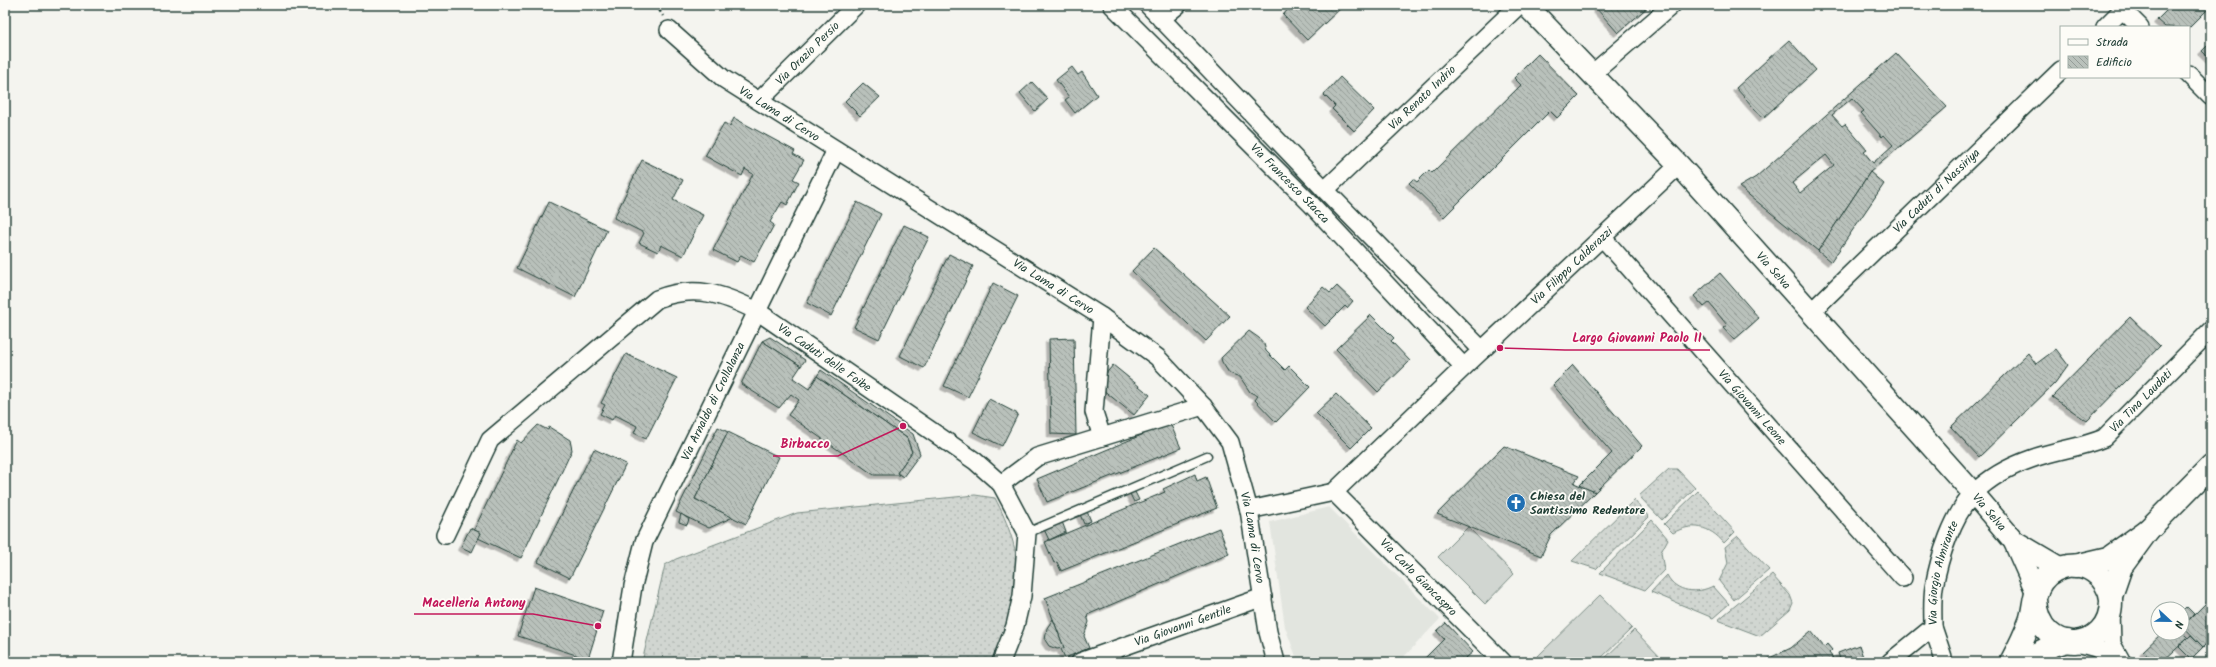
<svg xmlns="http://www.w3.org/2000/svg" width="2216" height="667" font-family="Kalam,sans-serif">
<defs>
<pattern id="grass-dots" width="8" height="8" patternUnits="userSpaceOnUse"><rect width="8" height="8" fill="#d1d6d1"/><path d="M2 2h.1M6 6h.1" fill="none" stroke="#b3b9b4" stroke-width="1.8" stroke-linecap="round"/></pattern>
<pattern id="building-back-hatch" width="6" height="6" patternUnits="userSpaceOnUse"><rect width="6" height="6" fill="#b9c1bb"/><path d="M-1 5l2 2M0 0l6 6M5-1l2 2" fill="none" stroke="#969e99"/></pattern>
<filter id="shadow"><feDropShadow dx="-3.5" dy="3.5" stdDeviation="0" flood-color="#0004"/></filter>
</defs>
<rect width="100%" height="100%" fill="#f4f4ef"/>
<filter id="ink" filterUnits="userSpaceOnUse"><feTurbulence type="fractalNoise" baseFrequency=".025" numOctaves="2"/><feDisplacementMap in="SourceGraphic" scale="8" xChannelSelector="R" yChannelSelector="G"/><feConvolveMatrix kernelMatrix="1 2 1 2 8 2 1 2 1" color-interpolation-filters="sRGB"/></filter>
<g filter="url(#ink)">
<polygon fill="#e2e5df" points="1329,507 1440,619 1399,662 1298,662 1285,627 1270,522"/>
<g fill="url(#grass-dots)" stroke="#788a82">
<polygon points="1669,469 1677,469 1695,488 1662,520 1639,496"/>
<path d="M1698,491L1735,532L1724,543C1710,526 1692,522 1673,533L1664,524Z"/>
<path d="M975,495L995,498C1008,523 1019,552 1018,580C1018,606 1003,638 994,662H642L665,565L676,559L797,513Z"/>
<polygon points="1634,500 1649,517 1596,569 1572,561"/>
<polygon points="1652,520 1668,539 1661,552 1664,570 1645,590 1600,573"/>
<polygon points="1738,536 1769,570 1734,600 1719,581 1728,563 1725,547"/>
<path d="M1667,575C1676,593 1698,594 1713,586L1729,604L1713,618L1651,592Z"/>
<polygon points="1772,575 1790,595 1793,603 1790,610 1760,636 1718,620"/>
</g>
<g fill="#d1d6d1" stroke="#788a82">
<polygon points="1468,527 1514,574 1485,604 1438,557"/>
<polygon points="1600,595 1632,628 1597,662 1541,662 1537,657"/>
<polygon points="1634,630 1665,662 1601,662"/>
</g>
<g fill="url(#building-back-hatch)" stroke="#1f3d34" fill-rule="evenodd" filter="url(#shadow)">
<polygon points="1292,5 1344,5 1307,40 1283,15"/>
<polygon points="1599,5 1650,5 1618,33 1596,8"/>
<polygon points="2172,5 2211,5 2211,6 2189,28 2165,27 2157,20"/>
<polygon points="1789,40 1816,70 1763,118 1736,88"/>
<polygon points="2211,42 2211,60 2202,51"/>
<path d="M1896,53L1947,107L1870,172L1818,251L1739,187L1756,177ZM1852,98L1864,111L1861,113L1882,137L1884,135L1893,145L1873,163L1864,152L1867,150L1845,124L1842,126L1832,115ZM1826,155L1834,165L1800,193L1792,183Z"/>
<polygon points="1538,54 1579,96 1557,118 1550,111 1444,217 1409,183 1413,179 1417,182 1429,170 1432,173 1521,85 1514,78"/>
<polygon points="1072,67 1078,75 1082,72 1097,95 1075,113 1065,100 1069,97 1056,80"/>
<polygon points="1340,77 1374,110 1354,131 1332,109 1335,106 1324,95"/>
<polygon points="1032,82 1048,99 1035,111 1020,93"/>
<polygon points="863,83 880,97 860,116 845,101"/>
<polygon points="734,118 795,151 793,154 804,160 793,179 799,182 787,205 782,202 770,222 774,225 754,262 741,255 737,262 713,250 753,174 745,169 742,176 705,156 724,123 730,126"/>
<polygon points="642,160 683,180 673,200 703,215 683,256 661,245 658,252 639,243 644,233 614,218"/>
<polygon points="1870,172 1884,184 1831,262 1818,251"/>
<polygon points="549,202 607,230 575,297 517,268"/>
<polygon points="857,202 881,214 831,316 807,303"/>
<polygon points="904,225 929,237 879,339 854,327"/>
<polygon points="1154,248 1230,316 1206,341 1132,271"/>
<polygon points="949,254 973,266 924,368 900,356"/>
<polygon points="1720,273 1759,318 1734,340 1723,328 1727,325 1709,303 1704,307 1694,296"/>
<polygon points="993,283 1018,296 968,397 944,386"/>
<polygon points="1337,286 1353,301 1347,308 1345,306 1325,326 1305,307 1323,287 1330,293"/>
<polygon points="1371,315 1394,338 1391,341 1410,361 1378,392 1336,349"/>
<polygon points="2130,317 2160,346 2087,421 2052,397"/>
<polygon points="1249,331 1259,338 1264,344 1266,351 1285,370 1289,366 1310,387 1276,422 1255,400 1258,396 1250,392 1240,377 1229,373 1222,362 1221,358"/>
<polygon points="770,337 805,360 801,366 762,341"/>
<polygon points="1074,338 1076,435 1051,434 1049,339"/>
<polygon points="762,341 801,366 793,378 809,389 817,376 907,438 912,452 897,473 899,475 874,475 788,415 799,400 791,394 779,408 741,384"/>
<polygon points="2056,349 2068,365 2055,383 1979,457 1951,427 2028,353 2036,364"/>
<polygon points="626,354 677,378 646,439 634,433 637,426 615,415 612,420 600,414 605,405 601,403"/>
<polygon points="1113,365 1150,395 1134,415 1097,385"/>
<polygon points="1573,365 1642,446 1595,492 1579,486 1612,453 1553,385"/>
<polygon points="821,370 913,434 920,454 903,477 897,473 912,452 907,438 817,376"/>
<polygon points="1336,394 1371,428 1351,448 1316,413"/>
<polygon points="989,399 1018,414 1002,446 973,432"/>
<polygon points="1170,423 1181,448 1047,502 1037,479"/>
<polygon points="538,425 548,430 549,427 570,440 572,450 521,558 478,538 481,533 474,530 517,440 521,443"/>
<polygon points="718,427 728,432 695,499 733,517 709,528 676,512"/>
<polygon points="728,432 779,457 746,524 695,499"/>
<polygon points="1504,446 1579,476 1574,483 1595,492 1551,535 1541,556 1437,514"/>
<polygon points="594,449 626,464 570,578 538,562"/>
<polygon points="1195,474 1197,481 1206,477 1217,508 1061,571 1057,562 1054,563 1045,542 1165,492 1163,489"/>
<polygon points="1134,490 1139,500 1134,502 1129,492"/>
<polygon points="1086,509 1091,521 1084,524 1079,512"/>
<polygon points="681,514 689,519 687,525 679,522"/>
<polygon points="1061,519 1066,532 1049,540 1043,527"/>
<polygon points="470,528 481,533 472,552 461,547"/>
<polygon points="1219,528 1229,554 1087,615 1089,622 1084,636 1089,648 1065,658 1061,649 1064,648 1045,598"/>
<polygon points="534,587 603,611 588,659 518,636"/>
<polygon points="2211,598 2211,639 2203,647 2183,626"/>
<polygon points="2187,607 2194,614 2183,626 2182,612"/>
<polygon points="1053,619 1064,648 1057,649 1049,646 1045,640 1047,628"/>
<polygon points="1446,623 1473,652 1461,662 1421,662 1444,639 1437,631"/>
<polygon points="1811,631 1824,647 1827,644 1832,650 1829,653 1833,658 1829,662 1761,662 1791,648"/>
<polygon points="2182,632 2188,638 2162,662 2153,662 2143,651 2162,633"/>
<polygon points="2191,635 2203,647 2191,659 2179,647"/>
<polygon points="1859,645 1863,657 1848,662 1841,662 1838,653"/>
</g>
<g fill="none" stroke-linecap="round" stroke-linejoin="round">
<defs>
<polyline id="service" points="1027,533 1207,456"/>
<g id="minor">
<path id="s1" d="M1112,5L1311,204L1464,367"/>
<polyline points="1148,5 1325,190 1482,350"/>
<polyline points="2122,9 2140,27"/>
<polyline points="1161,19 1178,5"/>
<polyline points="2105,27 2127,5"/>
<path id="s2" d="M669,30L724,79L1102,317L1157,357L1203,406L1230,442L1249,510L1268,632L1276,662"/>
<polyline points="1592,74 1672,5"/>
<polyline points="2189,75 2211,97"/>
<path id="s3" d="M759,101L856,5"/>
<path id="s4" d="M1325,190L1519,5"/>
<path id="s5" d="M1602,237L1903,578"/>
<path id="s6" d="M1812,311L2061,70"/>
<polyline points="1102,317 1094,412 1102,437"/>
<polyline points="1001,484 1037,457 1203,406"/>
<path id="s7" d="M1334,492L1503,662"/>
<path id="s8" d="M1249,510L1334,492L1464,367L1679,165"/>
<path id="s9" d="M445,535L490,440L657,299C694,284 723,294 757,311L975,461L1001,484L1027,533L1022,596L1015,626L1001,662"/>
<polyline points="2111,611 2112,644 2122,662"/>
<polyline points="1933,627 1943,657"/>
<polyline points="2074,642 2096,648 2118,662"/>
<path id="s10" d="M621,662L633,586L644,542L836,150"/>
<path id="s11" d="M1080,662L1263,597"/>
<path id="s12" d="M1890,662L1933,627C1933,614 1932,600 1934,587C1939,558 1953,514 1974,493C1989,478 2011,466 2031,459C2056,450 2080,448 2104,438L2211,330"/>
</g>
<g id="tertiary">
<path id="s13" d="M1526,5L1679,165L1974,494L2014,541L2037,593"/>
<polyline points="2014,541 2060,568"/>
</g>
<g id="primary">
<polyline points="2148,530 2211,466"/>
<polyline points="2075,566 2109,558 2148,530 2121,567 2111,596"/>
<path d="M2011,662C2018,649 2025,635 2030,621C2034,610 2033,598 2038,588C2048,567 2075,559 2094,572C2103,578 2110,589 2111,600C2112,653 2039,659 2035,600"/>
<polyline points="2020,662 2054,645 2067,641"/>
</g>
</defs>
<use href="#service" stroke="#1f3d34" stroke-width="11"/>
<use href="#minor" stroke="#1f3d34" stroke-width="20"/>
<use href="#tertiary" stroke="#1f3d34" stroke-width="24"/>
<use href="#primary" stroke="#1f3d34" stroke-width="25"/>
<polyline stroke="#1f3d34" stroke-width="2.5" stroke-dasharray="3 3" stroke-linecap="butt" points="656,5 663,16"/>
<use href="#service" stroke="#fdfcf7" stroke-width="8"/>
<use href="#minor" stroke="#fdfcf7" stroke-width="17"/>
<use href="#tertiary" stroke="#fdfcf7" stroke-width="21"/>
<use href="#primary" stroke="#fdfcf7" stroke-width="22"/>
</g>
</g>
<defs>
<symbol id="church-disc" viewBox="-11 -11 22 22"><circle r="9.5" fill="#1f6fb2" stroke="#fdfcf7"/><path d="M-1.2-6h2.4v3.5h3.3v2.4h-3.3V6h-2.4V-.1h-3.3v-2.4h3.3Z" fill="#fff"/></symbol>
</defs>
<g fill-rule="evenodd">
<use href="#church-disc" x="1505" y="492" width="22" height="22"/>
</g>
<g text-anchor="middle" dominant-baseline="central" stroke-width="3.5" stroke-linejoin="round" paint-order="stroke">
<g font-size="12" fill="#1f3d34" stroke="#fdfcf7">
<text stroke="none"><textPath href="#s3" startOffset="68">Via Orazio Persio</textPath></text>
<text stroke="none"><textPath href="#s4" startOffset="134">Via Renato Indrio</textPath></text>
<text stroke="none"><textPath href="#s2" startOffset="139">Via Lama di Cervo</textPath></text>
<text stroke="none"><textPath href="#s1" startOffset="252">Via Francesco Stacca</textPath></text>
<text stroke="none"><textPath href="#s6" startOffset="173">Via Caduti di Nassiriya</textPath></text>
<text stroke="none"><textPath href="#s8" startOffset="415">Via Filippo Calderazzi</textPath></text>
<text stroke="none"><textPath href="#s13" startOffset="363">Via Selva</textPath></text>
<text stroke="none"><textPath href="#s2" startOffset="463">Via Lama di Cervo</textPath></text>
<text stroke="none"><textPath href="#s9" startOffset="510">Via Caduti delle Foibe</textPath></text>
<text stroke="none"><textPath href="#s10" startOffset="279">Via Arnaldo di Crollalanza</textPath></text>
<text stroke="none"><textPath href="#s12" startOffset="394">Via Tina Laudati</textPath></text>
<text stroke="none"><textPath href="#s5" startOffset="227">Via Giovanni Leone</textPath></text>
<text stroke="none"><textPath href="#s13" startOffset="687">Via Selva</textPath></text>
<text stroke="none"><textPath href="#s2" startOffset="799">Via Lama di Cervo</textPath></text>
<text stroke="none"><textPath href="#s12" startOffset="111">Via Giorgio Almirante</textPath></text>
<text stroke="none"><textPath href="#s7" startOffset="120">Via Carlo Giancaspro</textPath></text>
<text stroke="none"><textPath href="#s11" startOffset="109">Via Giovanni Gentile</textPath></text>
</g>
<g font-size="12" font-weight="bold" fill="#1f3d34" stroke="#fdfcf7" text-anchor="start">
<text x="1530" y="496">Chiesa del<tspan x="1530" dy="14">Santissimo Redentore</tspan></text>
</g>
</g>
<path fill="none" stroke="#c2185b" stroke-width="1.5" d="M1500 348L1565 350H1710M903 426L838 456H773M598 626L533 614H414"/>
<g fill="#c2185b" stroke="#fdfcf7" stroke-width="1.5">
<circle cx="1500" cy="348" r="4"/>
<circle cx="903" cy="426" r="4"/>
<circle cx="598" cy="626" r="4"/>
</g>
<g font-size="13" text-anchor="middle" font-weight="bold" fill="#c2185b" stroke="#fdfcf7" stroke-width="3.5" stroke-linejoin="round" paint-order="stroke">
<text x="1637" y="342">Largo Giovanni Paolo II</text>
<text x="805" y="448">Birbacco</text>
<text x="474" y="607">Macelleria Antony</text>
</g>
<rect width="2216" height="667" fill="none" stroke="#fdfcf7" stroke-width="20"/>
<rect x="10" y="10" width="2196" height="647" fill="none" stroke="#1f3d34" stroke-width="1.5" filter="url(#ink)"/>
<rect x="2060" y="26" width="130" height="52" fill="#fdfcf7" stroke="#a4b0a9"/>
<rect x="2068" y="39" width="20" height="6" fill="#fdfcf7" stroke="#a4b0a9"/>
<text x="2096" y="46" font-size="12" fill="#1f3d34">Strada</text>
<rect x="2068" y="56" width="20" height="12" fill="url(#building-back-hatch)" stroke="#a4b0a9"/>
<text x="2096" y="66" font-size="12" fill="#1f3d34">Edificio</text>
<g transform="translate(2170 621) rotate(112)"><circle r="19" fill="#fdfcf7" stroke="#a4b0a9"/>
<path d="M0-3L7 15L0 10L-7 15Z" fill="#1f6fb2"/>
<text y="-6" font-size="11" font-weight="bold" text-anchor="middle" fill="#1f3d34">N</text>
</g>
</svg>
